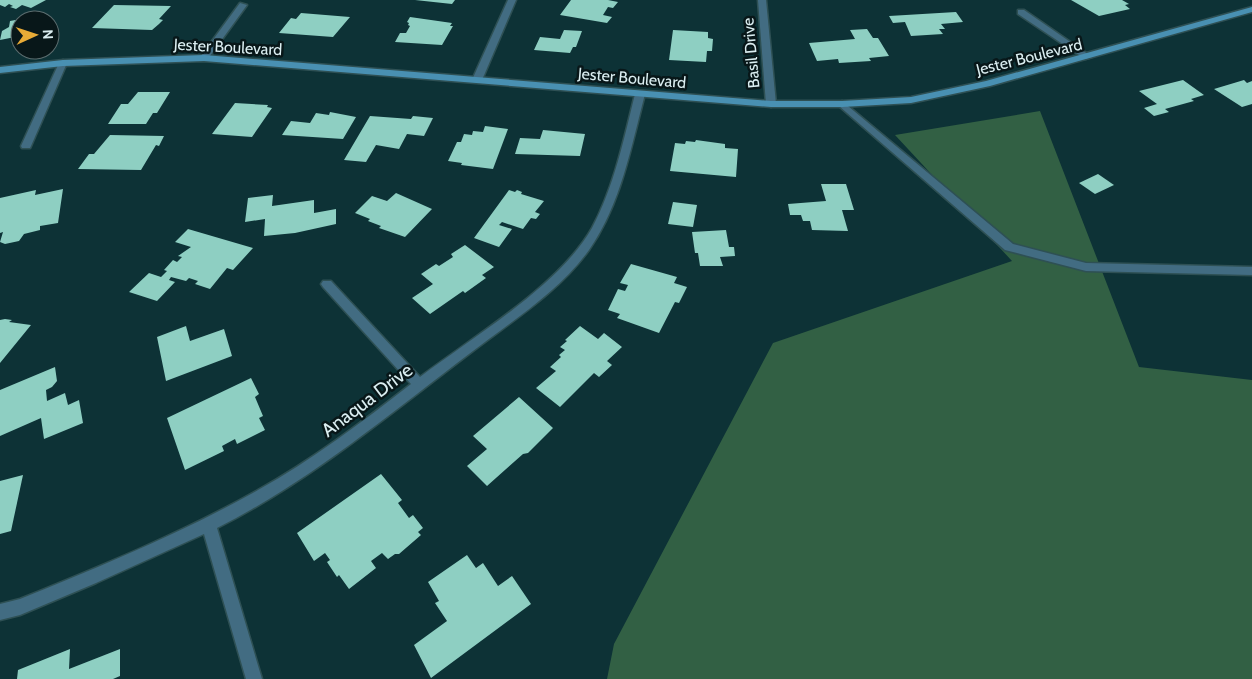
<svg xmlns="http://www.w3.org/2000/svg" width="1252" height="679" font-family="Cabin,sans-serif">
<rect width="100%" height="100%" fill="#0d3236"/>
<polygon fill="#326044" points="1040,111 1139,367 1252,380 1252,679 607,679 614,644 773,343 1012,261 895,135"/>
<g fill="#8ecfc2">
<polygon points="0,0 46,0 31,8 22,5 16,9 10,7 13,6 9,4 5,7 0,5"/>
<polygon points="415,0 455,0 452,4"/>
<polygon points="571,0 608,0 618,2 613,8 608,7 603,15 612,17 607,23 560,15"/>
<polygon points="1071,0 1122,0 1129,4 1125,5 1130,9 1099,16"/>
<polygon points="114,5 171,6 159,19 163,20 159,24 152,30 92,28"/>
<polygon points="956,12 963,22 941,24 945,29 939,29 943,34 911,36 905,22 893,23 889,16"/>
<polygon points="301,13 350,17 333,37 279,33 291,18 296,19"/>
<polygon points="48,14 47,20 20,20 20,36 0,40 2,31 9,27 10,21"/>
<polygon points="410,17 452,23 450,26 453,26 442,45 395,42 400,33 406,33 410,26 408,25 409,23 407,22"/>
<polygon points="867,29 873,38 878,38 889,56 869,58 871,61 839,63 838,59 817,61 809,43 855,39 850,30"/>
<polygon points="564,30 582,31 576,47 573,47 570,53 534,50 540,37 560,39"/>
<polygon points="673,30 708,32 708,38 713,39 712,51 707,51 706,62 669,60"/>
<polygon points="1183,80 1204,95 1191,99 1194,101 1165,109 1169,112 1154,116 1144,108 1157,104 1139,91"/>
<polygon points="1244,80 1247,83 1252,81 1252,104 1242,107 1214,89"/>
<polygon points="138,92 170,92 157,113 153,113 146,124 108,124 121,104 128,104"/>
<polygon points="235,103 268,105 267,107 272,108 252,137 212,134"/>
<polygon points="330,112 356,117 343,139 282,135 291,121 310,123 316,113 329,115"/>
<polygon points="370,116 411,119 413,116 433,118 424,136 407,134 399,149 376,145 366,162 344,160"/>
<polygon points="485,126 508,129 493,169 461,165 462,163 448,161 457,142 461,142 464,134 472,135 473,131 483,132"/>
<polygon points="543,130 585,134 580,156 515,154 520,138 540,139"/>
<polygon points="110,135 164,136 159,146 156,145 141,170 78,169 89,154 94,154"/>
<polygon points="696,140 725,144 725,148 738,149 736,177 670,171 675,143 685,144 686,141 695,142"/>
<polygon points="1098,174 1114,185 1095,194 1079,183"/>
<polygon points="821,184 846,184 854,210 842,210 848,231 812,230 810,221 803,221 801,215 790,215 788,204 826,201"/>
<polygon points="63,189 58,223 40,226 40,230 24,234 19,241 5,244 0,242 3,232 0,233 0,198 36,190 35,195"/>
<polygon points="509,190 515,192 517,190 522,192 521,194 544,201 535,212 540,214 536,219 531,218 523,229 502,222 499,225 512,229 499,247 474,238"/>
<polygon points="396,193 432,209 405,237 379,228 381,226 368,221 370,219 355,213 372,196 387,201"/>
<polygon points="273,195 272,206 314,200 314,213 336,209 336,224 295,233 264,236 265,219 245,222 248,198"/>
<polygon points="673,202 697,205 693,227 668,224"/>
<polygon points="188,229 253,248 233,270 227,268 210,289 195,284 198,281 189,278 186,281 171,277 169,280 175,282 157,301 129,292 149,273 161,277 167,271 164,270 173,260 177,262 182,257 178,256 191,247 175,242"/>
<polygon points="726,230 729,247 734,247 735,256 720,257 723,266 700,266 698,253 695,253 692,232"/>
<polygon points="465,245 494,267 482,275 486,278 465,293 463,291 430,314 412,298 433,284 421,274 436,264 439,266 453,257 451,254"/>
<polygon points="631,264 677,277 674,283 687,287 679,303 675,302 659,333 617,318 620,314 608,310 618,289 625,291 628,285 620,283"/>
<polygon points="5,319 12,320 9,322 31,325 0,363 0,320"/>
<polygon points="186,326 190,341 224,329 232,356 166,381 157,337"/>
<polygon points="580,326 598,339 604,333 622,347 607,361 612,365 599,377 594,373 560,407 536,388 556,371 550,367 561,357 559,355 565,350 560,347 567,341 565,340"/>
<polygon points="55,367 57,381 52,387 46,390 47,401 65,393 68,405 79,400 83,423 44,439 41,418 0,436 0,390"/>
<polygon points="251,378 259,394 255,397 263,416 259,418 265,430 237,444 235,439 222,446 224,451 185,470 167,418"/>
<polygon points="519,397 553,428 528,453 523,454 487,486 467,466 487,449 473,436"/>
<polygon points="381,474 402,500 398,503 409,518 413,515 423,528 418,532 421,535 399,554 395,554 388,559 382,553 371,561 376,568 349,589 339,575 337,577 327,562 330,560 325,553 314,561 297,533"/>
<polygon points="23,475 11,531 0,534 0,481"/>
<polygon points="467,555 476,568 483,563 498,586 512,576 531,604 431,678 414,645 447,621 435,603 439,601 428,582"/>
<polygon points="70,649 69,669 120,649 120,676 113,679 17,679 18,670"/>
</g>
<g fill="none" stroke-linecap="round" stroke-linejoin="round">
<defs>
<polygon id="lane" points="842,101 1013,244 1086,263 1252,267 1252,275 1086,271 1005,250 839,106 837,104"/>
<g id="street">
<polygon points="508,0 516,0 482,80 474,82 472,80"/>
<polygon points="758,0 766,0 776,104 771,107 766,104"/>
<polygon points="240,3 247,5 207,60 201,60 201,56"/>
<polygon points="1018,10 1024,10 1092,57 1085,59 1018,14"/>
<polygon points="63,60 67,63 31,146 30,148 22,148 21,146 59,63"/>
<path d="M640,91L645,94C631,147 621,204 589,250C558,293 510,322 469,354C387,416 310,481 217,528L262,679H246L204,534L96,583L20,615L0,620V604L20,599C101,566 182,533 258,490C312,460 362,422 411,384L323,287L321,284L323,281H331L420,377C473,337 560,285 592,228C614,187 624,139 635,94Z"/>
</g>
<polygon id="secondary" points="1252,7 1252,12 990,86 911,103 842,107 771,107 204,61 63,66 0,73 0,67 63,60 204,55 771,101 842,101 911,97 986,81"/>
</defs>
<use href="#lane" stroke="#2e5054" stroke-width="3"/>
<use href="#street" stroke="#2e5054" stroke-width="3"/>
<use href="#secondary" stroke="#2e5054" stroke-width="3"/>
<use href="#lane" fill="#426c82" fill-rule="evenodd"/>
<use href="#street" fill="#426c82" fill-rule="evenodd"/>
<use href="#secondary" fill="#4990b2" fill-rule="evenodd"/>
</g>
<g text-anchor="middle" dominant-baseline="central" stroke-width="5" stroke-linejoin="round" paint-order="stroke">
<g font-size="16" fill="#dbeef1" stroke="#081719">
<text transform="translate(228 47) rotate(3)">Jester Boulevard</text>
<text transform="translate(751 53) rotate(-95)">Basil Drive</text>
<text transform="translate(1029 57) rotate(-14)">Jester Boulevard</text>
<text transform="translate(632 78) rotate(5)">Jester Boulevard</text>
</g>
<g font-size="19" fill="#dbeef1" stroke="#081719">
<text transform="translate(367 400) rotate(-37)">Anaqua Drive</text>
</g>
</g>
<g transform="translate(35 35) rotate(87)"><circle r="24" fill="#081719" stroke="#5c6d6f"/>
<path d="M0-4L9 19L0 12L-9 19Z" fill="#e8ab37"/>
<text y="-8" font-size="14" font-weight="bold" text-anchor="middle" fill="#dbeef1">N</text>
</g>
</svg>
